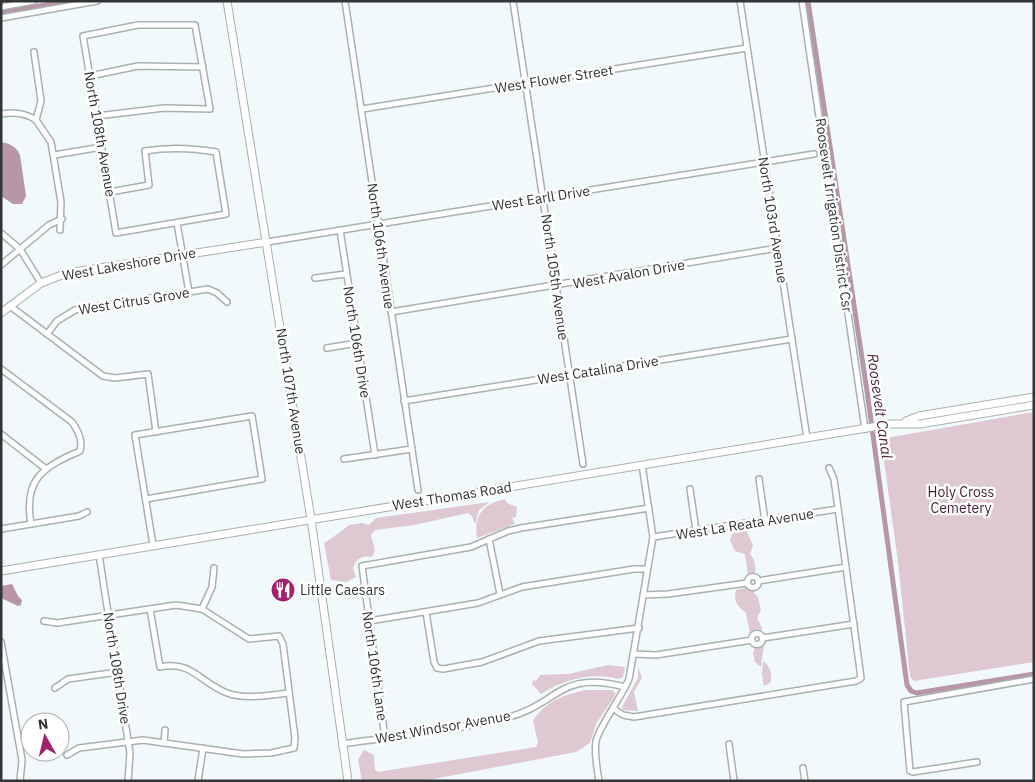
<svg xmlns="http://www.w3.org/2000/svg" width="1035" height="782" font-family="'IBM Plex Sans',sans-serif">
<rect width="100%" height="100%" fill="#f2f9fb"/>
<g fill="#dec8d2">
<polygon points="1034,412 1034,662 914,681 910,677 898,562 881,439"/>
<path d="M505,499L507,503L517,507L516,517L512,518L515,524L477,538C473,514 484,504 505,499Z"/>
<path d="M490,502L479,510L475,524L472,516L468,513L414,525L375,530L371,535L375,550L372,557C362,555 356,559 353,568L356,577L346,582L331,580L324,543C327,542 348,526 349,525L362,523L369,525L376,518Z"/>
<path d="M746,530L753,545L750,554C755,560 756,566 755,574L748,575L745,554L735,551L730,540L733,532Z"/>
<path d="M745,588L756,589L754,593L758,597L761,610L757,618L762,628L761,631L750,634L746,613C738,606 733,602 736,590Z"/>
<polygon points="764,645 761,667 755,662 753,654 755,646"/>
<path d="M763,661C770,666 773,674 770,683L764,686L762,675Z"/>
<path d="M608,665L625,667L623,677L619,679C592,672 565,679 541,694L532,684L533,680L536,681L540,675L568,674Z"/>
<polygon points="638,667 642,678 634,692 638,711 623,710 622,707 638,678"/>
<path d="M586,690H613L616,694L596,724L590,743L576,752L423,781H362L358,760L364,750L374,755L375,770L378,772L536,747L538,742L533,721C544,702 565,694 586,690Z"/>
</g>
<g fill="#b797a6">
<path d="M1,142C10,144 16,146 20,155L26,196L22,204H13L1,196Z"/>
<polygon points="12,584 18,596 22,600 21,605 18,606 1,598 1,586"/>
</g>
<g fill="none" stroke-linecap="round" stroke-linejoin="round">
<g stroke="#b797a6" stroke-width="5">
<polyline points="808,1 867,391 907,685 911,691 917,693 1034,674"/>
<polyline points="1,13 67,1"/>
</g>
<defs>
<g id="street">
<polyline points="345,1 418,490"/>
<polyline points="513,1 583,464"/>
<polyline points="740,1 807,438"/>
<polyline points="802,1 865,429"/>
<polyline points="1,7 34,1"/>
<polyline points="1,18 97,1"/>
<polyline points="34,52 41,101 36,120 51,142 61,202 60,230"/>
<polyline points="90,76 138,66 203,67"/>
<polyline points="362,109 747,48"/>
<path d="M1,114C15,112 25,113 36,120"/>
<path d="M97,116L164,108L210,109L195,25H138L83,36C94,102 105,167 116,233L226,214L216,152C192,148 169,147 145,151L149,185L110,192"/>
<polyline points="54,155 102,147"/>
<polyline points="177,223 189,292"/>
<polyline points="340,230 375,455"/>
<polyline points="1,233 20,249 41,283"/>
<polyline points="267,242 814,154"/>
<polyline points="1,265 49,225 62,219"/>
<polyline points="315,278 346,274"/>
<polyline points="10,306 103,376 115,378 148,374 156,432"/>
<polyline points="391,312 778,248"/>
<polyline points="47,334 57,321 75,310 208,289 217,293 227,302"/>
<polyline points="327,348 357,343"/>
<path d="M1,369L72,422C78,431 83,440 80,451C43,467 23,479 31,524"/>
<polyline points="404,401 792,339"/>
<polyline points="1,434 46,469"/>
<polyline points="344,459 412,449"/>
<polyline points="759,479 765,521"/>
<polyline points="690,489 696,531"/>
<polyline points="146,499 262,479 252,416 135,435 153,545"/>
<polyline points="1,529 79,516 87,512"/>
<polyline points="653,537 838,509"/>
<polyline points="489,539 500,594"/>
<polyline points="99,555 130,753 128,781"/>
<circle cx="753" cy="582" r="5.5"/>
<polyline points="758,581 846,567"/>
<polyline points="644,595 668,594 747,583"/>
<path d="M150,609L160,667C192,660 200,683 227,693C247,700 268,695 289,693"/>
<polyline points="202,609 212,587 214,568"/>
<polyline points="426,612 434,662 437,668 443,669 482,662 539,641 639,628"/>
<polyline points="44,621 57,623 176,605 202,609 249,639 279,636 283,644 295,738 294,748 271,753 243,754 143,740 79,748 67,755"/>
<polyline points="369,621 478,603 522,587 634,569 647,569"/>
<circle cx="757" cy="639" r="5.5"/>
<polyline points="763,638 854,624"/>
<polyline points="1,642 22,760 20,781"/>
<polyline points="634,654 656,655 752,640"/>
<polyline points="55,688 68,679 118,672"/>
<polyline points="614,709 623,715 634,717 856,681 861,678 834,479 829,468"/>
<polyline points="385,738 362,566 471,547 508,531 521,528 649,508"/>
<polyline points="164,743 165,730"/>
<path d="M342,744C396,736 452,731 505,718C558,706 558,669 625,687"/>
<polyline points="729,744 734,781"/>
<polyline points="977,762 913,772 910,771 904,702 1034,679"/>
<polyline points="803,768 805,781"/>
<polyline points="198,781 203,748"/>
<path d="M599,781C597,768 594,754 596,741C600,725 621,698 629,679L653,537L642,465"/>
</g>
<g id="secondary">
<polyline points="227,1 311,519 348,781"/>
<polyline points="1,313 41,283 67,273 267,242"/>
<polyline points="906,421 919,416 1034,397"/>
<polyline points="1,571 891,424 920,424 1034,405"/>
</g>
</defs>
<use href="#street" stroke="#a9b0b2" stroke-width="8"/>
<use href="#secondary" stroke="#a9b0b2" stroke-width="9"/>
<use href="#street" stroke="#fff" stroke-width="5"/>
<use href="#secondary" stroke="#fff" stroke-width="7"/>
</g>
<defs>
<symbol id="restaurant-disc" viewBox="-11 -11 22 22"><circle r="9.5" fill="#a22070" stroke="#fff"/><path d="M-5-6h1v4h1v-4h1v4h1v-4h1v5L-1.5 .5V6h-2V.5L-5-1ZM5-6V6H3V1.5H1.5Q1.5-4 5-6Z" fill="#fff"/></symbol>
</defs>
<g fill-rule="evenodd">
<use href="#restaurant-disc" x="269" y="576" width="28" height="28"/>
</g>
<g text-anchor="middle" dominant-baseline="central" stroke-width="5" stroke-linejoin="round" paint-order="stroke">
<g font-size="14" fill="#323536" stroke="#fff">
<text transform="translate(554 79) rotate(-9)">West Flower Street</text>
<text transform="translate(100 134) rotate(80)">North 108th Avenue</text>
<text transform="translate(541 198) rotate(-9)">West Earll Drive</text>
<text transform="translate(834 215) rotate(82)">Roosevelt Irrigation District Csr</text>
<text transform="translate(773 220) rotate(81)">North 103rd Avenue</text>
<text transform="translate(381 246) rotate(82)">North 106th Avenue</text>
<text transform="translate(129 264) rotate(-10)">West Lakeshore Drive</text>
<text transform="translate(629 274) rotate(-10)">West Avalon Drive</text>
<text transform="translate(555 277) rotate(82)">North 105th Avenue</text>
<text transform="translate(134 301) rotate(-9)">West Citrus Grove</text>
<text transform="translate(357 342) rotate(81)">North 106th Drive</text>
<text transform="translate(598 370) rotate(-9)">West Catalina Drive</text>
<text transform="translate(291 391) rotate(81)">North 107th Avenue</text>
<text transform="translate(452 496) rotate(-9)">West Thomas Road</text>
<text transform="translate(745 524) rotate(-9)">West La Reata Avenue</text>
<text transform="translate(375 666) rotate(82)">North 106th Lane</text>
<text transform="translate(117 668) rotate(81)">North 108th Drive</text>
<text transform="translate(443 727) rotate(-10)">West Windsor Avenue</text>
</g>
<g font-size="14" fill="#481d35" stroke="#fff">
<text x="961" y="492">Holy Cross<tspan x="961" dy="16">Cemetery</tspan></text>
</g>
<g font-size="14" fill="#323536" stroke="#fff" text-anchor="start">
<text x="300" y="590">Little Caesars</text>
</g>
<g font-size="15" font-style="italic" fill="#51263d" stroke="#fff">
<text transform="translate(880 406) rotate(82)">Roosevelt Canal</text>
</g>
</g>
<rect width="1035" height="782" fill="none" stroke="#323536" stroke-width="5"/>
<g transform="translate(45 737) rotate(352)"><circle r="24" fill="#ffffff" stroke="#adaeaf"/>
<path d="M0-4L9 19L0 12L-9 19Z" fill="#a22070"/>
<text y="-8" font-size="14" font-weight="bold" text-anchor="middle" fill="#323536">N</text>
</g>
</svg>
